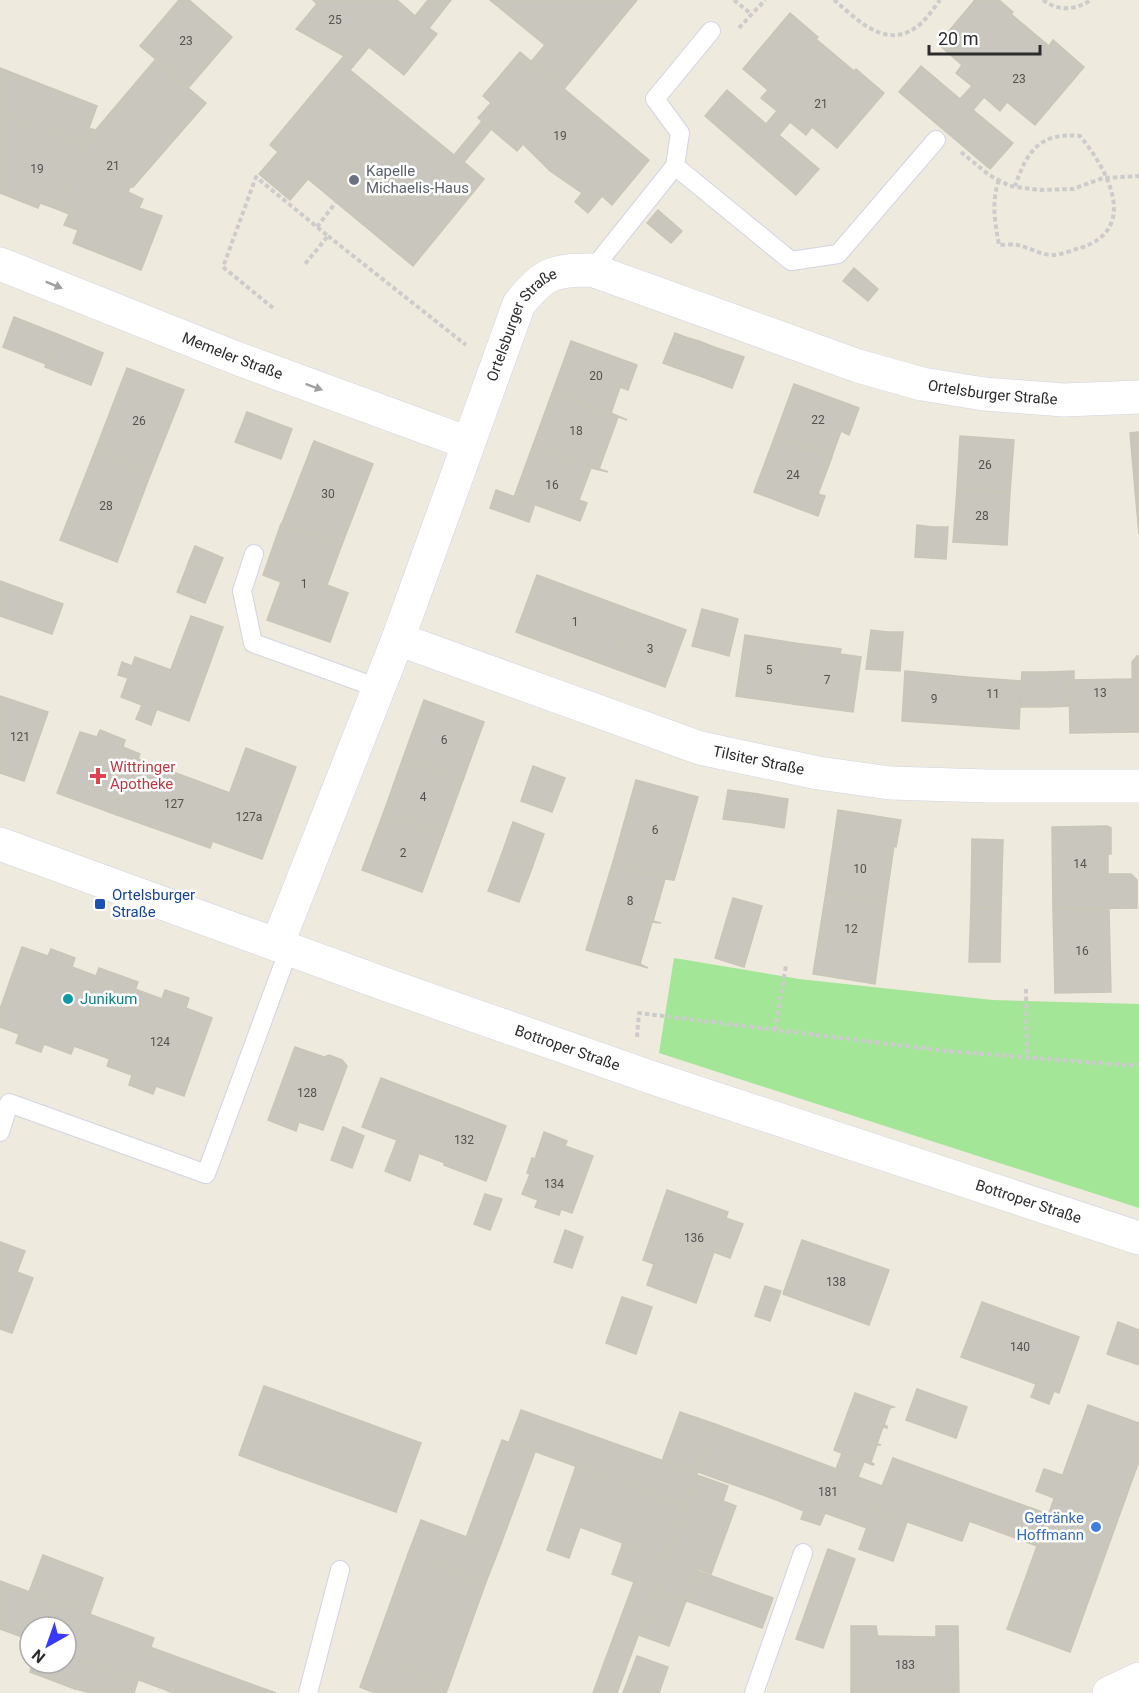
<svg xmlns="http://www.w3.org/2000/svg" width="1139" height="1693" font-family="Roboto,sans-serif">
<rect width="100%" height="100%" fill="#eeeadd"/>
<polygon fill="#a4e698" points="674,958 799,979 993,1000 1139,1004 1139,1208 659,1053"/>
<g fill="#c9c6bd" stroke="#cac6b7" stroke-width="1.5">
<polygon points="179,0 189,0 232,37 189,87 140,46"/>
<polygon points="313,0 397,0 415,16 428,0 451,0 429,28 437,34 404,75 369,47 350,70 454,155 545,45 490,0 637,0 564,89 541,69 464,162 484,179 413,266 308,179 290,200 259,174 278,152 270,145 344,56 296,29 317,4"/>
<polygon points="975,0 999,0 1013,12 1011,14 1049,46 1053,40 1084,67 1035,125 1007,102 1000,111 984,97 973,110 1013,143 990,169 899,92 921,66 960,99 972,86 956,73 962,65 938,44"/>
<polygon points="790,13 818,37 816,39 854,71 856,69 884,93 837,148 812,127 806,135 790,122 779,135 819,169 796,195 705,116 727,90 766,124 777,111 761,98 768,90 743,69"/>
<polygon points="520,52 649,160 612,205 602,196 588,213 575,202 582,193 550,171 523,144 517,151 478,118 491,103 483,96"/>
<polygon points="155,60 206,103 133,187 130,187 128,192 143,199 139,208 162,216 141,270 73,243 78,230 64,225 69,214 57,209 83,145"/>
<polygon points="0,68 97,106 89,128 95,130 83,145 0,113"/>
<polygon points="0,113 83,145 57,209 40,203 38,208 0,193"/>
<polygon points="658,210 682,231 671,243 647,223"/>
<polygon points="854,268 878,289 868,301 843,281"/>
<polygon points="14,317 57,334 46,364 3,347"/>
<polygon points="675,333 685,337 674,367 663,363"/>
<polygon points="57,334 103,353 91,385 45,367"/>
<polygon points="685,337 699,341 688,372 674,367"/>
<polygon points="571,341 637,365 628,390 620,387 611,413 627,420 552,393"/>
<polygon points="699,341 714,347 703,377 688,372"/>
<polygon points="714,347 729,352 718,383 703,377"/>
<polygon points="729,352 744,357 732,388 718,383"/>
<polygon points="127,368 184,390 151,473 95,451"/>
<polygon points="794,384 859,408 849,435 841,431 832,456 775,436"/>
<polygon points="552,393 618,417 599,469 533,445"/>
<polygon points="247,412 292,429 281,459 235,442"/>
<polygon points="1139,432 1139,490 1135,490 1130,433"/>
<polygon points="775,436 832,457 818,494 825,496 818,516 754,492"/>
<polygon points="960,436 1014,440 1010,492 957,489"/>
<polygon points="314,441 373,464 341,547 282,523"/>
<polygon points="533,445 608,472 591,468 579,500 587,503 580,521 514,497"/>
<polygon points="95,451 151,473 117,562 60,540"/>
<polygon points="957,489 1010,492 1007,545 953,542"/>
<polygon points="496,490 535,504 529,522 490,508"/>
<polygon points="1135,490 1139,490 1139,534"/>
<polygon points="281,524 341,547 327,585 348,593 330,642 267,620 281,582 263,575"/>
<polygon points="917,525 932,527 931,558 915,557"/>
<polygon points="932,527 948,527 946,559 931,558"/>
<polygon points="195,546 223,558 217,573 189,561"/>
<polygon points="189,561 217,573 211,588 183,577"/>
<polygon points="537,575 634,611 613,668 516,632"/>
<polygon points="183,577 211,588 205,603 177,592"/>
<polygon points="0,581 63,604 52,634 0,616"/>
<polygon points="702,609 721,614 712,651 692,646"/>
<polygon points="634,611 686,630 665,687 613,668"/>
<polygon points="721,614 738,619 729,656 712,651"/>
<polygon points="191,616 223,627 189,721 156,709"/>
<polygon points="871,630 886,632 883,670 866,669"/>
<polygon points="886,632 903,632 900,671 883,670"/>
<polygon points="745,635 802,644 793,704 736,696"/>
<polygon points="802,644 841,649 840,654 861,657 853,712 793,704"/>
<polygon points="1137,656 1139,656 1139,732 1133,732 1132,662"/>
<polygon points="135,657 171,670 151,725 136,719 142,705 121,697 128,678 118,675 122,662 132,666"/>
<polygon points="905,671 966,677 962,725 902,721"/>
<polygon points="1074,671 1074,680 1069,680 1069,706 1048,707 1049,672"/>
<polygon points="1022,672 1049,672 1048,707 1020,707"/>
<polygon points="966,677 1021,681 1019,729 962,725"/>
<polygon points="1132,679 1133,732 1070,733 1069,680"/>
<polygon points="0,696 48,712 24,781 0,773"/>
<polygon points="424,700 484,722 463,780 403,758"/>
<polygon points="100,730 125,740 123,747 140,754 117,815 57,793 80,732 97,737"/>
<polygon points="246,748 296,767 262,859 212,841"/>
<polygon points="403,758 463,780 443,835 383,814"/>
<polygon points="138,759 230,793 210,848 117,815"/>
<polygon points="533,766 565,778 552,812 521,801"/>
<polygon points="636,780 698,797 674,880 613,862"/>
<polygon points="728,790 758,794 754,823 723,819"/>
<polygon points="758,794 788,799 784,828 754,823"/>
<polygon points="838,810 901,820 896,847 894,846 886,901 826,892"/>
<polygon points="383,814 443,835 422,892 362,870"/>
<polygon points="513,822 544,834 532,868 501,856"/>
<polygon points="1107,826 1111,828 1111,854 1108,854 1108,874 1131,874 1137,880 1137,908 1053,909 1052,827"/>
<polygon points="972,839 1003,840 1001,909 971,907"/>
<polygon points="501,856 532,868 519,902 488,891"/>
<polygon points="613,862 674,880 665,879 653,921 661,923 652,922 640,964 648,968 586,950"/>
<polygon points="826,892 886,901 875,984 813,974"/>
<polygon points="733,898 762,906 744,967 715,958"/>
<polygon points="971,907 1001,909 1000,962 969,962"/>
<polygon points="1053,909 1109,910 1111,992 1055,993"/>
<polygon points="22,947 48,956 51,949 75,958 72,967 96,976 99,968 138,982 110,1059 74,1046 71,1054 44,1044 41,1052 16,1043 19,1034 0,1027 0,1009"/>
<polygon points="135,989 162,999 165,990 189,998 186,1008 212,1018 184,1096 156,1086 153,1094 129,1085 132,1075 107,1066"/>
<polygon points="295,1047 324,1057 329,1055 342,1060 347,1066 323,1130 299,1122 296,1131 268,1120"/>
<polygon points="381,1078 441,1101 421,1154 419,1153 410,1181 385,1171 397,1140 362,1127"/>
<polygon points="441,1101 506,1126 486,1181 444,1165 445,1163 421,1154"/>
<polygon points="343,1127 364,1136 352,1168 331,1160"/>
<polygon points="544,1132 567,1141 565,1146 593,1156 572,1213 561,1209 559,1215 535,1207 538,1200 522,1194 530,1174 527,1173 532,1158 535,1159"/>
<polygon points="667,1190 728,1212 726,1218 743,1224 730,1258 714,1252 696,1303 647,1285 654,1264 643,1260"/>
<polygon points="485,1194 502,1199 490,1230 474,1224"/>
<polygon points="565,1230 583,1237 572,1268 554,1262"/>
<polygon points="802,1240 889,1270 869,1325 783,1294"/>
<polygon points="0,1242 25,1251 17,1272 33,1278 12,1333 0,1329"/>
<polygon points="765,1286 781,1291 770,1321 755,1316"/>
<polygon points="622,1297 652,1307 636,1354 606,1343"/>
<polygon points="982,1302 1079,1337 1059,1393 1054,1391 1049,1404 1031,1397 1036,1384 961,1357"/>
<polygon points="1118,1322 1139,1330 1139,1365 1107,1354"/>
<polygon points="264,1386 304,1400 279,1470 239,1455"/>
<polygon points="917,1389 967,1407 956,1438 906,1420"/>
<polygon points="855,1393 894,1407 890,1408 884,1425 887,1426 887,1428 883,1427 877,1444 881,1445 877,1445 871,1462 874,1464 873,1465 834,1450"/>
<polygon points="304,1400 421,1443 396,1512 279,1470"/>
<polygon points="1088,1405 1139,1423 1139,1461 1070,1652 1007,1629"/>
<polygon points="521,1410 697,1473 685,1506 509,1442"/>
<polygon points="680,1412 715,1424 697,1473 662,1461"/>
<polygon points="715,1424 791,1452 774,1499 698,1472"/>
<polygon points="502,1440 535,1452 499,1549 466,1538"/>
<polygon points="791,1452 882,1486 867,1528 825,1513 820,1525 801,1519 804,1511 774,1499"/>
<polygon points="842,1453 864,1462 858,1477 836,1469"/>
<polygon points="893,1458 981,1490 962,1541 873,1510"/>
<polygon points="576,1466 685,1506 666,1559 580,1527 569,1558 547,1550"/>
<polygon points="1044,1469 1062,1475 1054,1498 1036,1491"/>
<polygon points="697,1475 728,1486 723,1501 736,1506 711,1574 698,1569 686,1601 655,1590"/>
<polygon points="981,1490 1048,1514 1037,1546 969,1521"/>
<polygon points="873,1510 907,1522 893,1561 859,1549"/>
<polygon points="421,1520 499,1549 486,1582 408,1554"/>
<polygon points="622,1542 666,1559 635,1644 614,1636 634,1582 612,1574 622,1546"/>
<polygon points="828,1549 855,1559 823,1648 796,1639"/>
<polygon points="408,1554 486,1582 449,1685 371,1657"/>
<polygon points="43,1555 103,1578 90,1614 29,1592"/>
<polygon points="698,1571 773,1598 762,1628 687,1601"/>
<polygon points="0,1581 154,1638 139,1680 66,1653 66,1627 30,1627 30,1640 0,1629"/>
<polygon points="655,1590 686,1601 669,1646 639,1635"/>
<polygon points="851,1626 876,1626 878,1638 877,1636 936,1637 936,1626 958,1626 959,1693 851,1693"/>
<polygon points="614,1636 635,1644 617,1693 593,1693"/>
<polygon points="150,1647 276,1693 174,1693 139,1680"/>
<polygon points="66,1653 86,1661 75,1689 30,1672 33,1663 66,1663"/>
<polygon points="637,1656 668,1667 659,1693 623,1693"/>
<polygon points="371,1657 449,1685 446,1693 375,1693 360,1687"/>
<polygon points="86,1661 101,1666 91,1693 75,1689"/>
<polygon points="101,1666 138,1680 134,1693 91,1693"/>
</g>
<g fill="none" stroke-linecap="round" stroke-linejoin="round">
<defs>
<g id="service">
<polyline points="675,166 791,261 838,254 936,140"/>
<polyline points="592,270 675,166 680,133 655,99 711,31"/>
<polyline points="254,554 242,591 253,643 378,688"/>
<polyline points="0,1132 9,1103 206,1174 289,949"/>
<polyline points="308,1693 340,1570"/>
<polyline points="754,1693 803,1553"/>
</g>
<g id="minor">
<path id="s1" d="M0,264L236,358L468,443"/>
<path id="s2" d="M398,639L700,748L818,773L890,783L987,786H1139"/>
<path id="s3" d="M0,844L390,986L656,1079L1139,1238"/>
<path id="s4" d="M277,945L398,639L519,304C544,273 553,270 592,270L858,366L922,384L984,394L1064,400L1139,397"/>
</g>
<polyline id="secondary" points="1109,1693 1139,1679"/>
</defs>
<use href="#service" stroke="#d2d3e5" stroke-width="20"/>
<use href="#minor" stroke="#d2d3e5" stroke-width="34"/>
<use href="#secondary" stroke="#d2d3e5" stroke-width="34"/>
<g stroke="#ccc" stroke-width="4" stroke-dasharray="4.5 3" stroke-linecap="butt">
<polyline points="734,0 751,14"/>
<path d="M834,0C857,19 884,49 915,28C925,22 933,9 940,0"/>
<path d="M1043,0C1059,12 1075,10 1091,0"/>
<polyline points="739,28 765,0"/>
<polyline points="961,152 989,175 1010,186 1039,190 1073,189 1103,178 1139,176"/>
<path d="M999,180C991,202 995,223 999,245C1004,245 1012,244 1017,245C1029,247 1040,255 1053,255C1062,255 1072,250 1080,248C1139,230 1109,171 1080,136C1040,132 1027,151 1015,186"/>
<polyline points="317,227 336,202"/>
<polyline points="328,236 466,345"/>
<polyline points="273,308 223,267 256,177 328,236 305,264"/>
<polyline points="1026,989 1027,1058"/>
<polyline points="775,1030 786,965"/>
<polyline points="637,1037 639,1013 946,1051 1124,1065 1139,1065"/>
</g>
<use href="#service" stroke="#fff" stroke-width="18"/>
<use href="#minor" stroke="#fff" stroke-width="33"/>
<use href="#secondary" stroke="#fff" stroke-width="33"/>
</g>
<defs><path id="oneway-solid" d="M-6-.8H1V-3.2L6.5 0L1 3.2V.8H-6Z" transform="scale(1.5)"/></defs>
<g fill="#a0a0a0">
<use href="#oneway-solid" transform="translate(54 285) rotate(22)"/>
<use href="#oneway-solid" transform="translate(314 387) rotate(20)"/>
</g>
<circle fill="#6b7280" stroke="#fff" stroke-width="2" cx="354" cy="180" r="6"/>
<path fill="#e0444e" stroke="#fff" stroke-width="2" d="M95 767h6v6h6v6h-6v6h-6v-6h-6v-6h6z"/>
<rect fill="#1a4fb4" stroke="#fff" stroke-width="2" x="94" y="898" width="12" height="12" rx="3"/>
<circle fill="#0f9aa8" stroke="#fff" stroke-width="2" cx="68" cy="999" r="6"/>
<circle fill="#3f7fe0" stroke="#fff" stroke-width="2" cx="1096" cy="1527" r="6"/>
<g text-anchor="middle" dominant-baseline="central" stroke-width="5" stroke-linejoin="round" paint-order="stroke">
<g font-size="12" fill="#535250">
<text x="335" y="20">25</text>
<text x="186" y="41">23</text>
<text x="1019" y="79">23</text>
<text x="821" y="104">21</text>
<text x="560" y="136">19</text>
<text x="113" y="166">21</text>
<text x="37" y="169">19</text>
<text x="596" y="376">20</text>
<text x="818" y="420">22</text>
<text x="139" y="421">26</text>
<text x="576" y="431">18</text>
<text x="985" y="465">26</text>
<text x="793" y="475">24</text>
<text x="552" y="485">16</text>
<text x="328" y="494">30</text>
<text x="106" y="506">28</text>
<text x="982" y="516">28</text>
<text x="304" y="584">1</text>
<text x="575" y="622">1</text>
<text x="650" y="649">3</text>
<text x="769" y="670">5</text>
<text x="827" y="680">7</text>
<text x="1100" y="693">13</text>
<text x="993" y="694">11</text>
<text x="934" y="699">9</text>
<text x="20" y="737">121</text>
<text x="444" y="740">6</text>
<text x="423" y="797">4</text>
<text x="174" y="804">127</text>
<text x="249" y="817">127a</text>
<text x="655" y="830">6</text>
<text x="403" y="853">2</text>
<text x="1080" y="864">14</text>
<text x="860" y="869">10</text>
<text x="630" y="901">8</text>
<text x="851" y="929">12</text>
<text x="1082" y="951">16</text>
<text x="160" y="1042">124</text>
<text x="307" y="1093">128</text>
<text x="464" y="1140">132</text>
<text x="554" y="1184">134</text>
<text x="694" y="1238">136</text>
<text x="836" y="1282">138</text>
<text x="1020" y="1347">140</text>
<text x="828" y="1492">181</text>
<text x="905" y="1665">183</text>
</g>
<g font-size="15" fill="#5b616d" stroke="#fff" text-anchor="start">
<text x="366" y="171">Kapelle<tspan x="366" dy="17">Michaelis-Haus</tspan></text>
</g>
<g font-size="15" fill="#2c2c2c" stroke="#fff">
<text stroke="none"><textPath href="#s4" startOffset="669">Ortelsburger Straße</textPath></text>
<text stroke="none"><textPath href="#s1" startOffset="250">Memeler Straße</textPath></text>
<text stroke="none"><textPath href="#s4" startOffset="1191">Ortelsburger Straße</textPath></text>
<text stroke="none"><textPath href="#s2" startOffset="381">Tilsiter Straße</textPath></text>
<text stroke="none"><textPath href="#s3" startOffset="603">Bottroper Straße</textPath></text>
<text stroke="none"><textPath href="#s3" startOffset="1089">Bottroper Straße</textPath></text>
</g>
<g font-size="15" fill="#be3a42" stroke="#fff" text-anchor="start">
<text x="110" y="767">Wittringer<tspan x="110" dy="17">Apotheke</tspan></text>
</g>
<g font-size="15" fill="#164399" stroke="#fff" text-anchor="start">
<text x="112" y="895">Ortelsburger<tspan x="112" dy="17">Straße</tspan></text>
</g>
<g font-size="15" fill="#0d838f" stroke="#fff" text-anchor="start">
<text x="80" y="999">Junikum</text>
</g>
<g font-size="15" fill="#366cbe" stroke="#fff" text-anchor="end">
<text x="1084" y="1518">Getränke<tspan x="1084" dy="17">Hoffmann</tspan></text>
</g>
</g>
<g transform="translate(48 1645) rotate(220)"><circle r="28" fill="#ffffff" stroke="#ababab" stroke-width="1.5"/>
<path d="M0-4.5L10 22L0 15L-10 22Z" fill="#3939ff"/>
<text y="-9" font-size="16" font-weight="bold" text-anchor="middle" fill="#2c2c2c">N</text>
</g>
<path d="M929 45v9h111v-9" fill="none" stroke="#2c2c2c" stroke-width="3"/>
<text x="938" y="45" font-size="18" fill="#2c2c2c" stroke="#ffffff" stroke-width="4.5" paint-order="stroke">20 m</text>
</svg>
